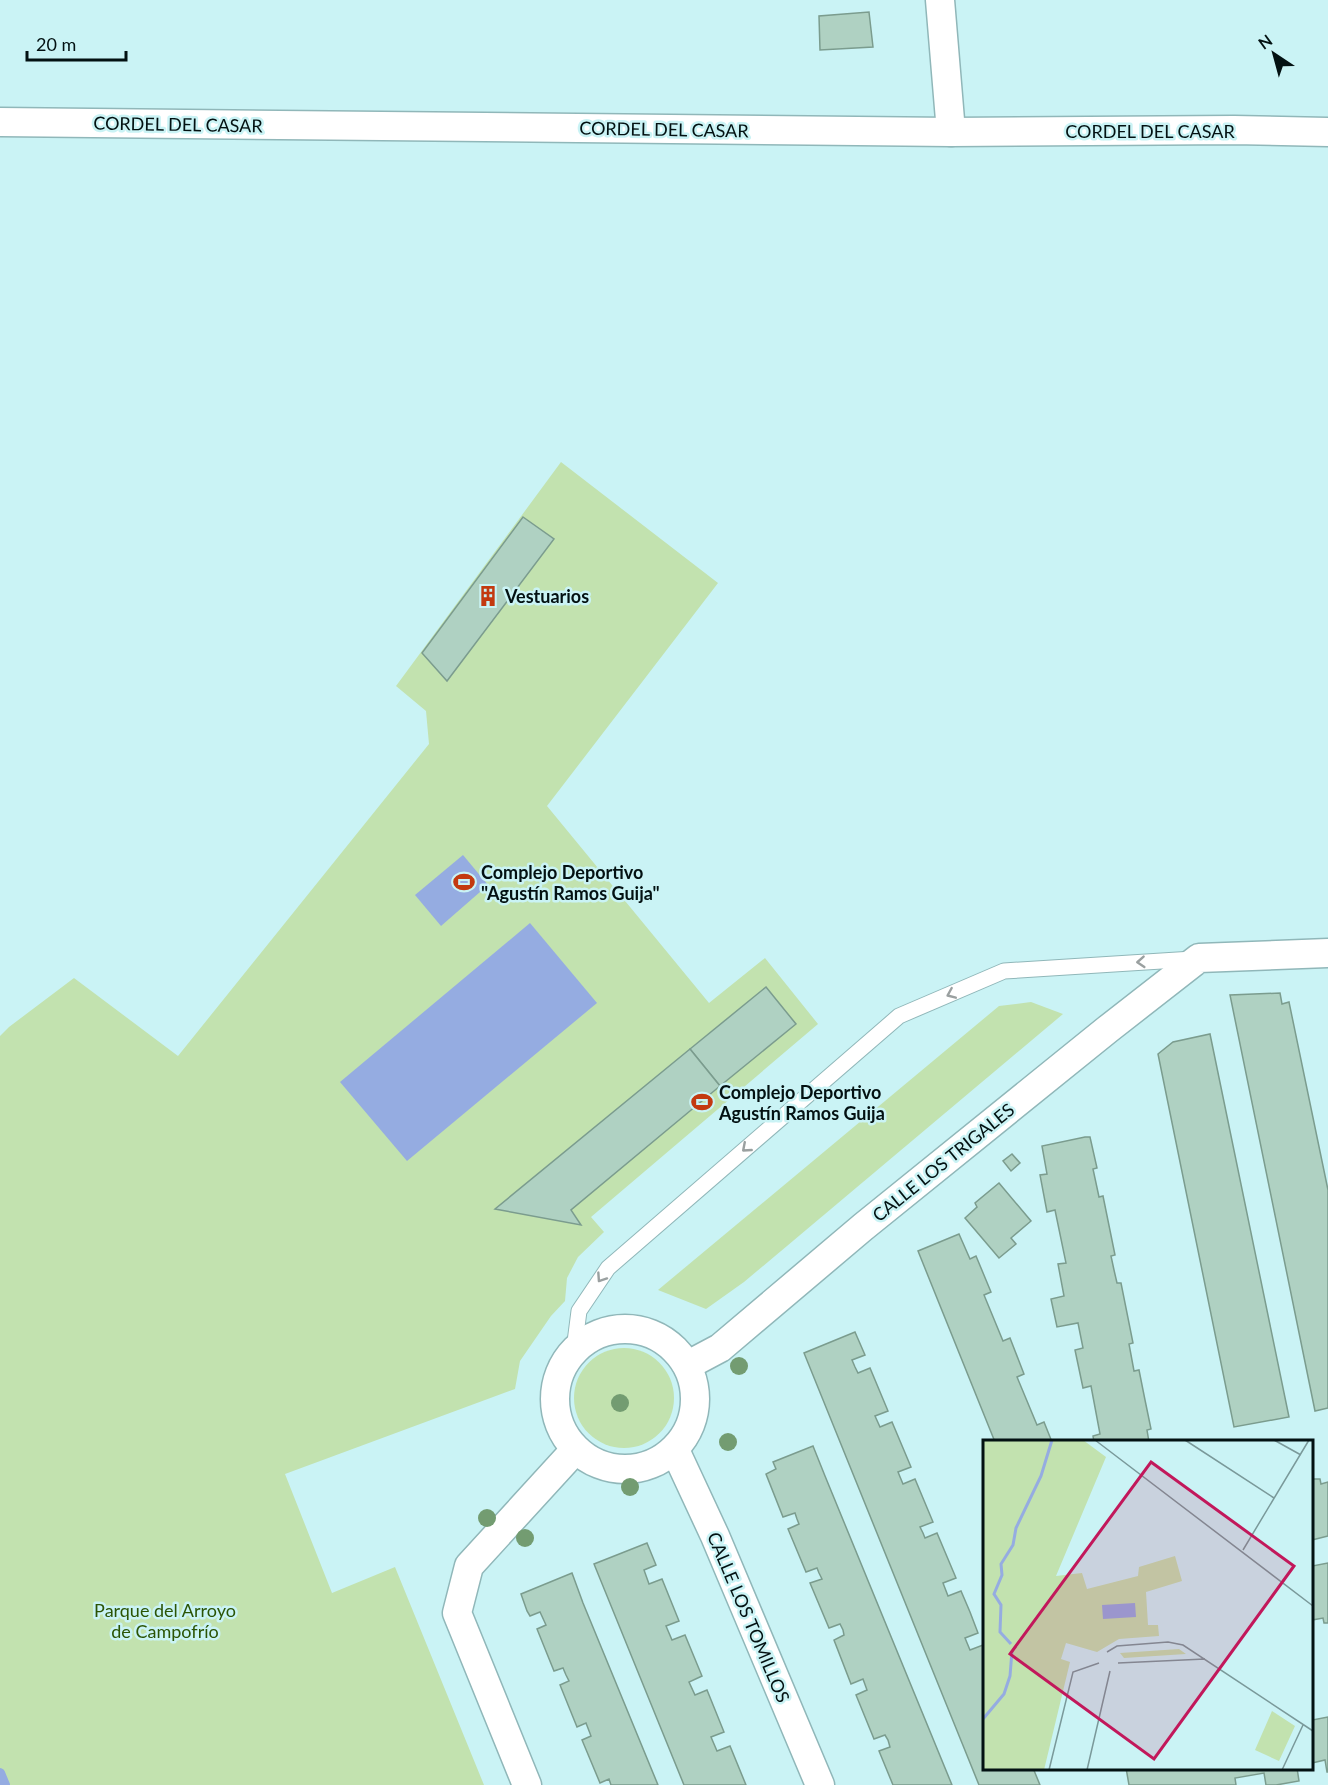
<svg xmlns="http://www.w3.org/2000/svg" width="1328" height="1785" font-family="Lato,sans-serif">
<rect width="100%" height="100%" fill="#caf3f5"/>
<g fill="#c2e2af">
<polygon points="561,462 718,583 547,806 709,1003 765,958 818,1024 591,1217 604,1232 578,1257 567,1278 565,1301 551,1316 520,1361 515,1389 285,1474 332,1593 395,1567 484,1785 0,1785 0,1036 9,1027 74,978 178,1056 429,744 426,711 396,686"/>
<polygon points="1031,1002 1063,1014 744,1282 706,1309 658,1290 999,1006"/>
<circle cx="624" cy="1398" r="50"/>
</g>
<g fill="#95ace1">
<polygon points="463,855 488,885 441,926 415,895"/>
<polygon points="530,923 597,1003 407,1161 340,1082"/>
</g>
<g fill="none" stroke-linecap="round" stroke-linejoin="round">
<polyline stroke="#95ace1" stroke-width="10" points="0,1773 5,1785"/>
</g>
<g fill="#afd1c2" stroke="#7b9c8e" stroke-width="1.5">
<polygon points="869,12 873,47 820,50 819,16"/>
<polygon points="523,517 554,539 447,681 422,653"/>
<polygon points="766,987 796,1024 720,1086 690,1049"/>
<polygon points="1280,993 1282,1004 1289,1002 1328,1190 1328,1408 1315,1411 1230,995"/>
<polygon points="1210,1034 1289,1417 1234,1427 1158,1054 1173,1042"/>
<polygon points="690,1049 720,1086 571,1210 581,1225 495,1209"/>
<polygon points="1085,1137 1090,1137 1097,1168 1093,1169 1099,1197 1103,1196 1115,1255 1111,1256 1114,1270 1117,1283 1121,1283 1133,1343 1129,1344 1134,1371 1139,1370 1145,1400 1151,1429 1147,1430 1149,1442 1094,1442 1093,1436 1100,1434 1091,1386 1083,1388 1075,1350 1083,1348 1078,1323 1057,1327 1051,1299 1064,1296 1058,1264 1066,1263 1055,1210 1047,1212 1040,1175 1047,1174 1042,1146"/>
<polygon points="1012,1154 1020,1163 1011,1171 1003,1161"/>
<polygon points="999,1183 1031,1221 1011,1238 1016,1244 999,1258 965,1218 977,1207 975,1203"/>
<polygon points="959,1234 970,1259 976,1256 991,1292 984,1295 1003,1341 1010,1338 1024,1374 1017,1377 1037,1425 1044,1422 1052,1442 995,1442 918,1251"/>
<polygon points="855,1332 865,1355 852,1360 855,1367 858,1373 870,1368 888,1411 875,1416 880,1427 892,1422 911,1467 898,1472 903,1484 915,1479 933,1522 920,1527 923,1533 925,1538 937,1533 956,1578 943,1583 948,1596 961,1591 970,1612 978,1633 965,1638 970,1650 983,1645 984,1649 984,1768 1033,1768 1040,1785 979,1785 962,1743 804,1353"/>
<polygon points="813,1446 825,1476 952,1785 893,1785 879,1751 890,1747 888,1740 885,1735 874,1739 856,1695 867,1690 863,1679 851,1684 834,1640 844,1635 843,1630 840,1624 829,1628 810,1583 822,1579 819,1573 817,1568 806,1572 788,1529 799,1524 797,1519 795,1513 783,1517 766,1474 776,1469 773,1462"/>
<polygon points="1312,1479 1320,1479 1321,1484 1328,1482 1328,1536 1312,1540"/>
<polygon points="647,1543 656,1565 644,1570 649,1584 662,1579 679,1621 666,1626 672,1640 685,1635 702,1676 689,1682 695,1695 707,1690 724,1732 711,1737 717,1751 730,1746 746,1785 684,1785 640,1677 594,1564"/>
<polygon points="1328,1563 1328,1623 1324,1623 1323,1618 1312,1620 1312,1566"/>
<polygon points="572,1573 583,1603 658,1785 611,1785 609,1779 600,1783 582,1740 591,1736 586,1723 577,1727 560,1685 569,1681 566,1675 563,1668 554,1671 537,1629 546,1625 540,1612 530,1616 527,1611 521,1594"/>
<polygon points="1328,1717 1328,1772 1327,1772 1325,1760 1312,1763 1312,1720"/>
<polygon points="1126,1768 1297,1768 1299,1781 1276,1785 1266,1785 1264,1773 1235,1778 1236,1785 1129,1785"/>
</g>
<g fill="none" stroke-linecap="round" stroke-linejoin="round">
<defs>
<polyline id="lane" points="574,1350 579,1311 608,1268 899,1016 1004,971 1193,959"/>
<g id="street">
<polyline points="940,0 951,132"/>
<polyline points="0,122 951,132 1234,130 1328,132"/>
<circle cx="625" cy="1399" r="70"/>
<polyline points="688,1365 720,1348 863,1227 1108,1029 1199,958 1328,953"/>
<polyline points="675,1450 715,1536 820,1785"/>
<polyline points="527,1785 457,1613 469,1566 575,1450"/>
</g>
</defs>
<use href="#lane" stroke="#90b7b9" stroke-width="17"/>
<use href="#street" stroke="#90b7b9" stroke-width="31"/>
<use href="#lane" stroke="#fff" stroke-width="15"/>
<use href="#street" stroke="#fff" stroke-width="28"/>
</g>
<g fill="#739c71">
<circle cx="739" cy="1366" r="9"/>
<circle cx="620" cy="1403" r="9"/>
<circle cx="728" cy="1442" r="9"/>
<circle cx="630" cy="1487" r="9"/>
<circle cx="487" cy="1518" r="9"/>
<circle cx="525" cy="1538" r="9"/>
</g>
<defs><path id="oneway-chevron" d="M-2-3.5L2.5 0L-2 3.5" fill="none" stroke-width="1.6" stroke-linecap="round" stroke-linejoin="round" transform="scale(1.5)"/></defs>
<g stroke="#9aa0a0">
<use href="#oneway-chevron" transform="translate(1141 962) rotate(176)"/>
<use href="#oneway-chevron" transform="translate(951 994) rotate(157)"/>
<use href="#oneway-chevron" transform="translate(746 1148) rotate(139)"/>
<use href="#oneway-chevron" transform="translate(601 1278) rotate(124)"/>
</g>
<defs>
<symbol id="building-bare" viewBox="-9 -9 18 18"><path d="M-4-6H4V6H1V3H-1V6H-4ZM-2.5-4.3h1.7v1.8h-1.7ZM.8-4.3h1.7v1.8H.8ZM-2.5-1h1.7V.8h-1.7ZM.8-1h1.7V.8H.8Z" fill="#c33a10" stroke="#caf3f5" stroke-width="2.5" paint-order="stroke"/></symbol>
<symbol id="stadium-bare" viewBox="-9 -9 18 18"><path d="M0-5a6.5 5 0 1 0 0 10a6.5 5 0 1 0 0-10ZM-3.5-1.8h7v3.6h-7Z" fill="#c33a10" stroke="#caf3f5" stroke-width="2.5" paint-order="stroke"/></symbol>
</defs>
<g fill-rule="evenodd">
<use href="#building-bare" x="473" y="581" width="30" height="30"/>
<use href="#stadium-bare" x="449" y="867" width="30" height="30"/>
<use href="#stadium-bare" x="687" y="1087" width="30" height="30"/>
</g>
<g text-anchor="middle" dominant-baseline="central" stroke-width="5" stroke-linejoin="round" paint-order="stroke">
<g font-size="18" fill="#031112" stroke="#caf3f5">
<text transform="translate(178 124) rotate(1)">CORDEL DEL CASAR</text>
<text transform="translate(664 129) rotate(1)">CORDEL DEL CASAR</text>
<text x="1150" y="131">CORDEL DEL CASAR</text>
<text transform="translate(943 1162) rotate(-39)">CALLE LOS TRIGALES</text>
<text transform="translate(749 1617) rotate(67)">CALLE LOS TOMILLOS</text>
</g>
<g font-size="18" font-weight="bold" fill="#031112" stroke="#caf3f5" text-anchor="start">
<text x="505" y="596">Vestuarios</text>
<text x="481" y="872">Complejo Deportivo<tspan x="481" dy="21">"Agustín Ramos Guija"</tspan></text>
<text x="719" y="1092">Complejo Deportivo<tspan x="719" dy="21">Agustín Ramos Guija</tspan></text>
</g>
<g font-size="18" fill="#2b5405" stroke="#caf3f5">
<text x="165" y="1610">Parque del Arroyo<tspan x="165" dy="21">de Campofrío</tspan></text>
</g>
</g>
<g transform="translate(983 1440)">
<rect width="330" height="330" fill="#caf3f5"/>
<path d="M0,0H100L123,17L73,136L99,133L104,149L155,136L156,127L192,116L199,141L163,152L165,185H175L176,196L136,199L114,212L83,203L78,219L87,222L61,330H0ZM196,209L203,214L141,218L137,213ZM289,271L312,286L296,321L272,310Z" fill="#c2e2af"/>
<path d="M152,163L153,177L120,179L119,165Z" fill="#95ace1"/>
<path fill="none" stroke="#95ace1" stroke-width="3" d="M28,204L17,192L18,165L11,154L19,135L18,124L30,105L33,88L58,36L69,0M0,279L21,254L27,236L29,211"/>
<path fill="none" stroke="#7a999a" stroke-width="1.5" d="M112,0L330,166M202,0L291,58M291,0L318,15M260,110L326,0M124,212L134,206L185,202L200,205L330,291M135,223L222,219M66,330L90,232L116,223M104,330L127,231M299,330L320,285"/>
<path fill="#c2185b" fill-opacity="0.15" stroke="#c2185b" stroke-width="3" d="M168,22L311,126L171,319L27,214Z"/>
<rect width="330" height="330" fill="none" stroke="#031112" stroke-width="3"/>
</g>
<g transform="translate(1274 54) rotate(324)" stroke="#caf3f5" stroke-width="4.5" paint-order="stroke">
<path d="M0-4.5L10 22L0 15L-10 22Z" fill="#031112"/>
<text y="-9" font-size="16" font-weight="bold" text-anchor="middle" fill="#031112">N</text>
</g>
<path d="M27 51v9h99v-9" fill="none" stroke="#031112" stroke-width="3"/>
<text x="36" y="51" font-size="18" fill="#031112" stroke="#caf3f5" stroke-width="4.5" paint-order="stroke">20 m</text>
</svg>
